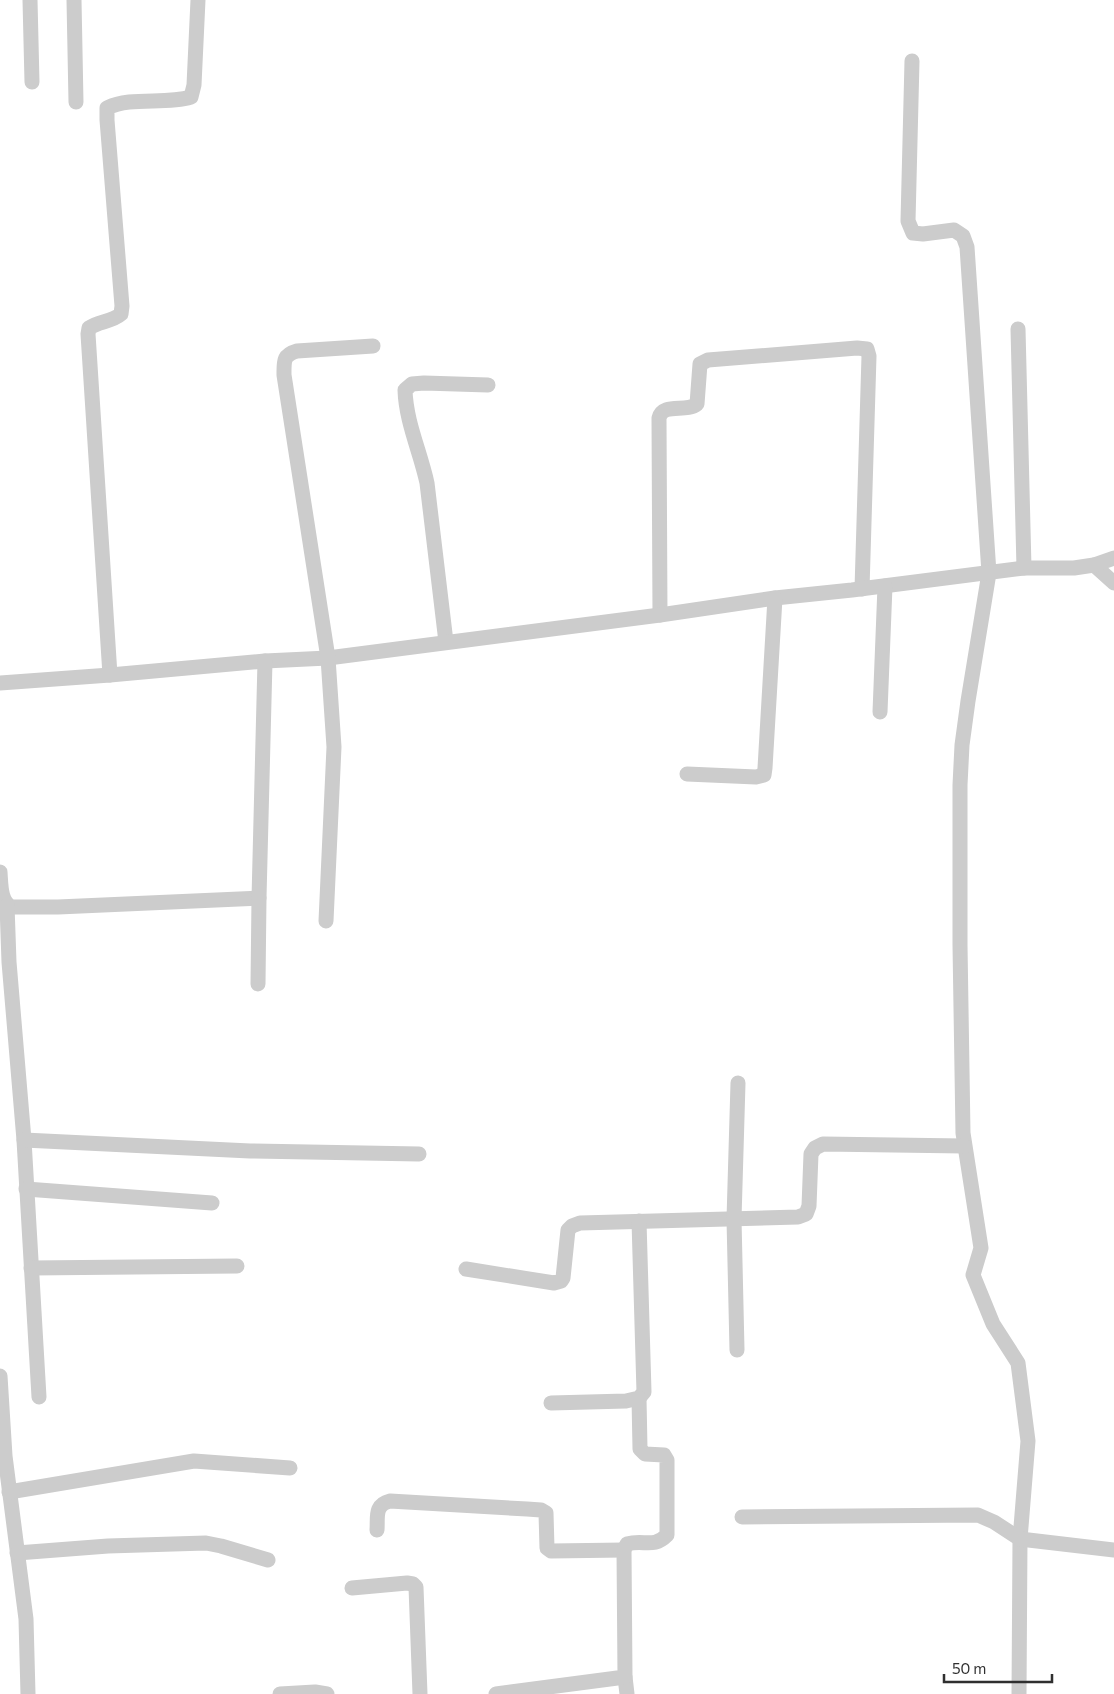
<svg xmlns="http://www.w3.org/2000/svg" width="1114" height="1694" font-family="Commissioner,sans-serif">
<rect width="100%" height="100%" fill="#fff"/>
<g fill="none" stroke-linecap="round" stroke-linejoin="round">
<g stroke="#ccc" stroke-width="15">
<polyline points="30,0 32,82"/>
<polyline points="74,0 76,102"/>
<polyline points="912,61 908,221 913,233 923,234 954,230 963,236 967,247 989,573 968,701 962,745 960,785 960,945 963,1133 981,1248 973,1275 993,1324 1018,1363 1028,1441 1020,1539 1019,1694"/>
<polyline points="1018,329 1024,568"/>
<polyline points="1094,565 1114,583"/>
<path d="M660,615L659,418C663,402 686,413 697,404L700,364L708,360L857,348L867,349L869,356L862,589"/>
<path d="M446,642L427,483C420,451 406,422 405,390L412,384L424,383L488,385"/>
<path d="M110,675L88,334L89,328C99,321 112,322 121,314L122,306L107,120V108C132,96 164,105 191,97L194,85L198,0"/>
<polyline points="0,683 110,675 265,661 328,658 660,615 775,598 852,590 1024,568 1074,568 1094,565 1114,558"/>
<polyline points="880,712 885,586"/>
<polyline points="687,774 756,777 764,775 765,768 775,598"/>
<path d="M0,872C1,884 0,902 12,907H58L259,898"/>
<polyline points="7,905 9,962 24,1140 39,1397"/>
<path d="M326,921L334,747L328,658L284,375C284,361 283,355 297,351L373,346"/>
<polyline points="258,984 259,898 265,661"/>
<polyline points="24,1140 250,1151 419,1154"/>
<polyline points="26,1189 212,1203"/>
<polyline points="31,1268 237,1266"/>
<polyline points="466,1269 554,1283 561,1281 563,1278 568,1230 572,1226 580,1223 798,1217 806,1214 809,1206 811,1154 815,1148 823,1144 964,1146"/>
<polyline points="737,1350 734,1219 738,1083"/>
<polyline points="0,1376 5,1456 26,1619 28,1694"/>
<polyline points="551,1403 626,1401 639,1398 644,1392 639,1221"/>
<polyline points="9,1492 194,1461 290,1468"/>
<polyline points="742,1517 978,1515 994,1522 1020,1539 1114,1550"/>
<path d="M377,1530C378,1517 374,1505 390,1501L527,1509L541,1510L546,1513L547,1548L551,1551L624,1550"/>
<polyline points="17,1553 108,1546 206,1543 221,1546 268,1560"/>
<polyline points="352,1588 407,1583 413,1584 416,1587 420,1694"/>
<polyline points="625,1677 627,1694"/>
<polyline points="280,1694 315,1692 327,1694"/>
<path d="M496,1694L625,1677L624,1550L627,1544C644,1539 653,1549 667,1535V1460L664,1455L645,1454L640,1449L639,1398"/>
</g>
</g>
<path d="M944 1674v8h108v-8" fill="none" stroke="#2f2f2f" stroke-width="2.5"/>
<text x="952" y="1674" font-size="15" fill="#2f2f2f" stroke="#ffffff" stroke-width="4" paint-order="stroke">50 m</text>
</svg>
